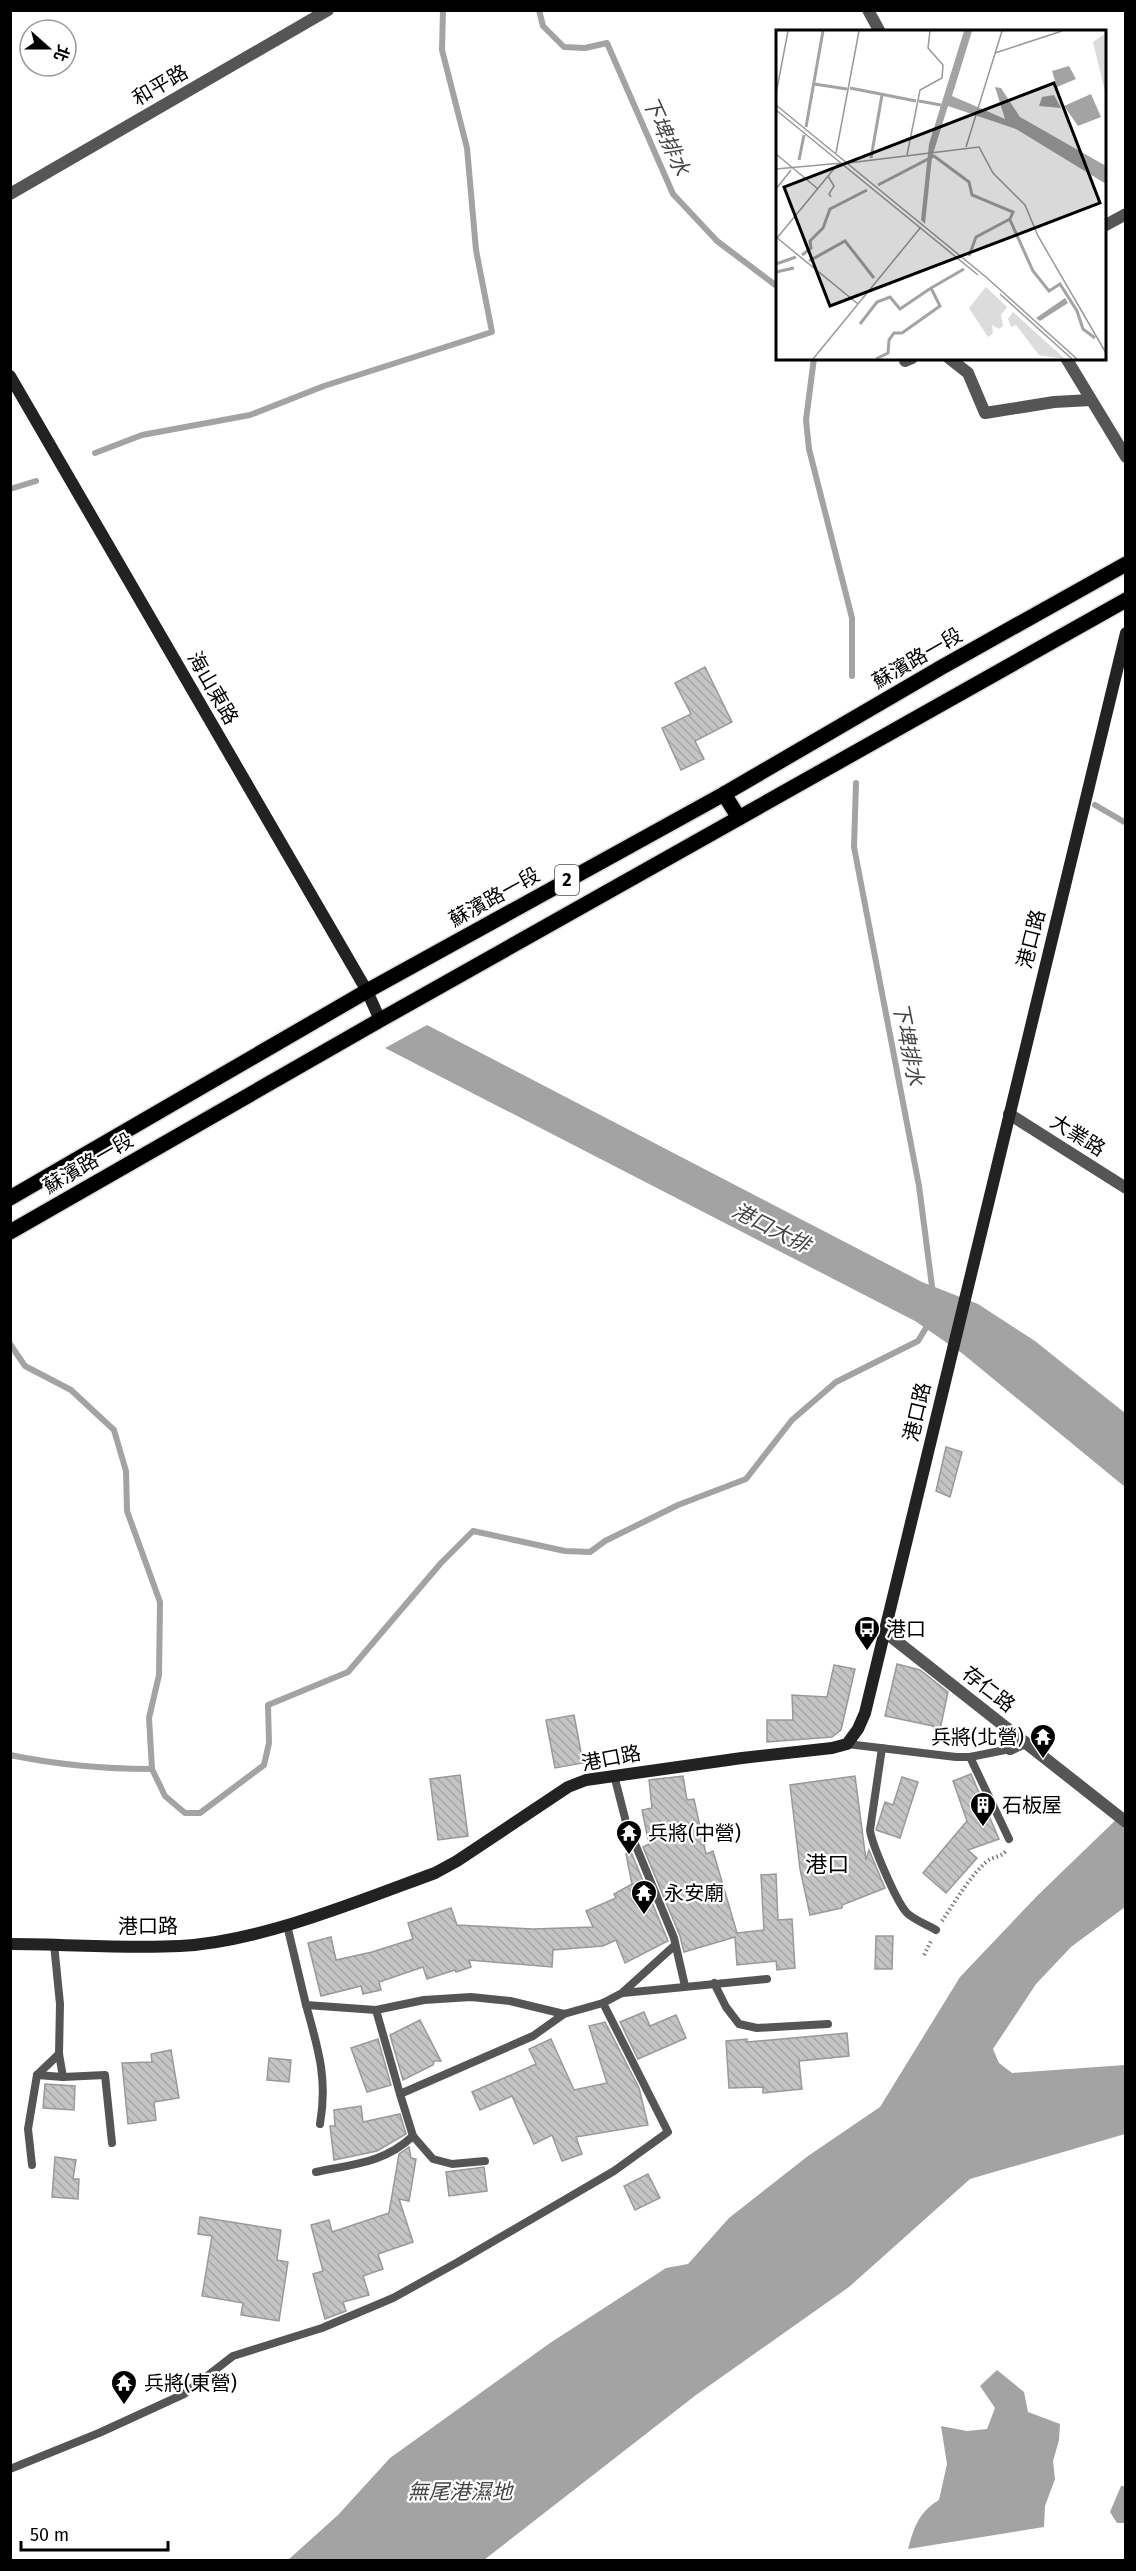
<svg xmlns="http://www.w3.org/2000/svg" width="1136" height="2571" font-family="'Fira Sans','Noto Sans TC',sans-serif">
<defs>
<pattern id="building-back-hatch" width="6" height="6" patternUnits="userSpaceOnUse" patternTransform="scale(1.5)"><rect width="6" height="6" fill="#c4c4c4"/><path d="M-1 5l2 2M0 0l6 6M5-1l2 2" fill="none" stroke="#a7a7a7"/></pattern>
</defs>
<rect width="100%" height="100%" fill="#fff"/>
<g fill="#a3a3a3">
<polygon points="427,1025 922,1282 978,1304 1035,1341 1125,1413 1125,1487 963,1354 915,1321 385,1048"/>
<polygon points="1125,1811 1125,1907 1071,1947 1036,1984 993,2049 999,2063 1012,2073 1125,2065 1125,2134 970,2179 849,2287 696,2395 484,2560 288,2560 338,2515 390,2458 550,2343 666,2268 688,2264 729,2218 808,2156 880,2107 960,1977 1037,1896"/>
<path d="M997,2370L1024,2392L1028,2412L1060,2424L1059,2440L1053,2461L1055,2479L1045,2506L1044,2527L908,2549C914,2527 919,2512 939,2500L947,2464L941,2426L967,2431L987,2429L995,2408L980,2386Z"/>
<polygon points="1121,2486 1125,2486 1125,2523 1117,2523 1110,2512"/>
</g>
<g fill="none" stroke-linecap="round" stroke-linejoin="round">
<g stroke="#a3a3a3" stroke-width="6">
<polyline points="539,10 543,26 564,47 585,48 607,43 673,194 717,241 778,287"/>
<polyline points="814,358 806,420 809,449 852,618 852,676"/>
<polyline points="95,453 142,435 250,415 324,386 492,332 476,250 467,148 442,50 443,10"/>
<polyline points="10,489 36,481"/>
<polyline points="856,783 854,847 919,1186 933,1294"/>
<polyline points="1095,805 1126,823"/>
<polyline points="10,1344 25,1366 71,1390 114,1430 126,1471 127,1511 160,1602 159,1675 149,1718 152,1769 165,1796 185,1813 200,1813 264,1765 269,1743 268,1705 348,1672 441,1563 473,1531 565,1551 590,1552 605,1541 678,1505 746,1479 792,1420 836,1382 918,1341 929,1323"/>
<path d="M10,1755C58,1765 104,1769 152,1769"/>
</g>
</g>
<g fill="url(#building-back-hatch)" stroke="#999" stroke-width="1.5">
<polygon points="705,667 732,722 695,741 704,759 681,770 662,728 691,714 675,683"/>
<polygon points="946,1447 962,1452 950,1497 936,1491"/>
<polygon points="897,1664 920,1670 948,1692 938,1739 933,1726 885,1716"/>
<polygon points="834,1665 855,1669 841,1730 832,1737 767,1742 767,1720 793,1720 792,1695 827,1697"/>
<polygon points="574,1715 583,1763 555,1768 546,1720"/>
<polygon points="971,1774 999,1839 968,1850 977,1858 946,1893 923,1873 967,1821 953,1781"/>
<polygon points="460,1775 468,1836 438,1840 430,1779"/>
<polygon points="683,1776 687,1800 694,1799 706,1854 713,1851 737,1933 764,1930 761,1875 776,1874 778,1920 792,1919 795,1968 777,1970 776,1961 737,1965 735,1937 684,1952 680,1936 643,1847 649,1844 642,1810 652,1808 649,1780"/>
<polygon points="855,1776 866,1860 869,1850 885,1888 842,1905 842,1908 810,1915 800,1869 790,1785"/>
<polygon points="902,1777 918,1782 900,1838 876,1830 885,1802 893,1805"/>
<polygon points="631,1852 668,1941 625,1963 616,1940 603,1946 553,1950 552,1967 469,1960 471,1967 456,1972 455,1970 427,1979 423,1967 379,1982 381,1990 363,1994 361,1986 321,1996 308,1943 331,1937 336,1960 372,1952 413,1939 408,1923 451,1908 457,1925 533,1929 593,1927 586,1911 616,1898 614,1894 632,1884 626,1854"/>
<polygon points="876,1936 893,1936 892,1969 875,1969"/>
<polygon points="644,2012 650,2026 676,2015 686,2038 638,2059 620,2022"/>
<polygon points="420,2020 441,2061 434,2061 433,2065 403,2080 390,2035"/>
<polygon points="605,2022 639,2088 648,2125 576,2137 582,2154 562,2161 552,2135 534,2144 512,2096 480,2110 472,2092 536,2064 529,2049 551,2039 574,2090 607,2083 589,2026"/>
<polygon points="847,2033 849,2056 799,2061 802,2089 763,2093 763,2087 729,2088 726,2041 747,2039 747,2042"/>
<polygon points="378,2039 391,2085 367,2092 351,2048"/>
<polygon points="171,2050 179,2098 154,2102 156,2120 128,2124 122,2063 152,2062 151,2054"/>
<polygon points="269,2058 291,2060 289,2082 267,2080"/>
<polygon points="45,2084 75,2086 74,2110 43,2108"/>
<polygon points="361,2106 363,2122 400,2114 406,2134 377,2151 334,2160 330,2126 335,2126 334,2110"/>
<polygon points="409,2147 411,2158 416,2159 409,2201 399,2199 413,2242 378,2254 383,2269 363,2276 369,2295 343,2302 346,2311 325,2319 313,2274 323,2271 311,2225 329,2220 332,2232 389,2213 399,2154"/>
<polygon points="55,2157 76,2160 73,2179 79,2179 78,2199 52,2197"/>
<polygon points="484,2167 487,2191 449,2196 446,2172"/>
<polygon points="648,2174 660,2198 635,2210 624,2186"/>
<polygon points="200,2217 281,2230 277,2260 288,2262 279,2321 241,2315 243,2303 202,2296 212,2236 198,2234"/>
</g>
<g fill="none" stroke-linecap="round" stroke-linejoin="round">
<defs>
<g id="primary">
<polyline points="724,794 739,818"/>
<polyline points="10,1198 367,991 724,794 942,667 1126,564"/>
<polyline points="10,1232 380,1020 1126,600"/>
</g>
</defs>
<use href="#primary" stroke="#dbdbdb" stroke-width="18"/>
<g stroke="#777" stroke-width="4" stroke-dasharray="1.5 3" stroke-linecap="butt">
<path d="M942,1921C955,1902 968,1879 985,1863C992,1856 1000,1858 1006,1851"/>
<polyline points="924,1955 931,1941"/>
</g>
<g stroke="#555" stroke-width="8">
<polyline points="847,1744 956,1757 970,1757 1010,1749"/>
<path d="M882,1748L870,1830C872,1845 897,1903 907,1913C914,1920 928,1925 936,1930"/>
<polyline points="970,1757 1009,1839"/>
<polyline points="614,1775 626,1822 674,1938 685,1986"/>
<polyline points="287,1925 306,2005 376,2010 424,2000 471,1997 510,2001 564,2014 603,2003 622,1993 674,1946"/>
<polyline points="54,1944 60,2004 59,2054 63,2077 105,2075 112,2143"/>
<polyline points="714,1983 726,2007 739,2024 757,2028 828,2024"/>
<polyline points="623,1993 767,1979"/>
<path d="M306,2005C318,2048 328,2079 320,2124"/>
<polyline points="376,2010 400,2094 533,2036 564,2014"/>
<polyline points="37,2075 63,2077"/>
<polyline points="413,2136 433,2159 452,2164 485,2161"/>
<polyline points="32,2165 28,2129 37,2075 59,2054"/>
<path d="M316,2172C354,2164 384,2163 413,2136L400,2094"/>
<polyline points="10,2469 99,2433 184,2394 233,2356 322,2328 393,2298 458,2262 614,2171 668,2132 603,2003"/>
</g>
<g stroke="#555" stroke-width="12">
<polyline points="868,10 880,32"/>
<polyline points="10,194 328,10"/>
<polyline points="1104,226 1126,214"/>
<polyline points="949,358 968,373 985,413 1054,402 1091,400"/>
<polyline points="1066,358 1126,457"/>
<polyline points="905,361 912,358"/>
<polyline points="1009,1114 1126,1188"/>
<polyline points="885,1632 1126,1822"/>
<polyline points="1010,1749 1025,1742"/>
</g>
<g stroke="#222" stroke-width="12">
<polyline points="10,376 367,991 380,1020"/>
<path d="M10,1944C67,1944 124,1949 180,1946C260,1942 359,1901 435,1873L457,1861L568,1787L586,1780L742,1758L832,1748L847,1744L858,1729L865,1713L1126,633"/>
</g>
<use href="#primary" stroke="#000" stroke-width="15"/>
</g>
<defs>
<symbol id="bus-pin" viewBox="-11 -11 22 30"><path d="M0 17L-7.5 6A9.5 9.5 0 1 1 7.5 6Z" fill="#000" stroke="#fff"/><path d="M-5-6H5V4H4V6H2V4H-2V6H-4V4H-5ZM-3.5-4V0h7V-4ZM-3.5 1.2v1.5H-2V1.2ZM2 1.2v1.5H3.5V1.2Z" fill="#fff"/></symbol>
<symbol id="temple-pin" viewBox="-11 -11 22 30"><path d="M0 17L-7.5 6A9.5 9.5 0 1 1 7.5 6Z" fill="#000" stroke="#fff"/><path d="M0-6L5-2H3V0L6.5 2.5H4V6H1.5V3h-3V6H-4V2.5H-6.5L-3 0V-2H-5Z" fill="#fff"/></symbol>
<symbol id="building-pin" viewBox="-11 -11 22 30"><path d="M0 17L-7.5 6A9.5 9.5 0 1 1 7.5 6Z" fill="#000" stroke="#fff"/><path d="M-4-6H4V6H1V3H-1V6H-4ZM-2.5-4.3h1.7v1.8h-1.7ZM.8-4.3h1.7v1.8H.8ZM-2.5-1h1.7V.8h-1.7ZM.8-1h1.7V.8H.8Z" fill="#fff"/></symbol>
</defs>
<g fill-rule="evenodd">
<use href="#bus-pin" x="852" y="1614" width="30" height="40"/>
<use href="#temple-pin" x="1028" y="1722" width="30" height="40"/>
<use href="#building-pin" x="968" y="1790" width="30" height="40"/>
<use href="#temple-pin" x="614" y="1818" width="30" height="40"/>
<use href="#temple-pin" x="629" y="1878" width="30" height="40"/>
<use href="#temple-pin" x="109" y="2368" width="30" height="40"/>
</g>
<g text-anchor="middle" dominant-baseline="central" stroke-width="4.5" stroke-linejoin="round" paint-order="stroke">
<rect fill="#fff" stroke="#4c4c4c" stroke-width="1.5" x="555" y="865" width="24" height="30" rx="4.5"/>
<g font-size="18" font-weight="bold" fill="#000">
<text x="567" y="880">2</text>
</g>
<g font-size="20" fill="#000" stroke="#fff">
<text transform="translate(160 85) rotate(-30)">和平路</text>
<text transform="translate(917 658) rotate(-30)">蘇濱路一段</text>
<text transform="translate(213 688) rotate(60)">海山東路</text>
<text transform="translate(494 897) rotate(-29)">蘇濱路一段</text>
<text transform="translate(1031 939) rotate(-76)">港口路</text>
<text transform="translate(1078 1135) rotate(32)">大業路</text>
<text transform="translate(88 1163) rotate(-30)">蘇濱路一段</text>
<text transform="translate(917 1412) rotate(-77)">港口路</text>
<text transform="translate(989 1689) rotate(38)">存仁路</text>
<text transform="translate(611 1758) rotate(-11)">港口路</text>
<text x="148" y="1926">港口路</text>
</g>
<g font-size="20" fill="#000" stroke="#fff" text-anchor="start">
<text x="886" y="1629">港口</text>
<text x="1024" y="1737" text-anchor="end">兵將(北營)</text>
<text x="1002" y="1805">石板屋</text>
<text x="648" y="1833">兵將(中營)</text>
<text x="664" y="1893">永安廟</text>
<text x="144" y="2383">兵將(東營)</text>
</g>
<g font-size="21" font-style="italic" fill="#444" stroke="#fff">
<text transform="translate(666 136) rotate(66)">下埤排水</text>
<text transform="translate(908 1044) rotate(79)">下埤排水</text>
<text transform="translate(771 1228) rotate(27)">港口大排</text>
<text x="460" y="2492">無尾港濕地</text>
</g>
<g font-size="22" fill="#000" stroke="#fff">
<text x="827" y="1864">港口</text>
</g>
</g>
<g transform="translate(776 30)">
<rect width="330" height="330" fill="#fff"/>
<path d="M210,257L231,277L225,285L227,296L223,299L216,295L217,303L212,307L193,278Z" fill="#dcdcdc"/>
<path d="M330,3V66L317,12ZM237,282L289,329L263,325L240,295L235,297L232,289Z" fill="#dcdcdc"/>
<path d="M188,1H196L176,66L229,89L219,57L225,58L244,87L330,136V154L240,99L172,76L156,127L149,194L145,190L153,114ZM293,36L300,49L281,57L276,41ZM315,64L325,87L302,96L288,76ZM278,65L285,78L263,76L266,67ZM289,268L292,273L264,291L260,288Z" fill="#a3a3a3"/>
<path fill="none" stroke="#a3a3a3" stroke-width="3" d="M38,54L71,59M74,58L140,71M143,71L165,75M30,97L47,1M95,128L106,65M23,130L28,105M102,155L158,126L193,152L196,165L237,182L234,189L200,207L193,226M234,190L257,241L273,261L284,254L301,281L307,299L319,308M26,225L35,218L34,211L47,198L54,179L91,160M33,231L69,211L98,248M0,234L20,227M0,242L18,238M84,294L101,272L114,267L124,279L155,258M100,329L112,323L113,310L118,303H126L164,276L155,258L188,239"/>
<path fill="none" stroke="#999" stroke-width="1.5" d="M219,23L286,1M0,64L12,1M0,75L210,247L301,329M0,80L202,245M190,117L226,1M60,123L83,1M0,124L42,159M131,125L144,60L166,48L167,35L152,18L154,1M72,133L203,117L217,143L249,175L262,206L330,323M0,139L66,133M52,146L58,156L53,164L55,167M0,159L15,140M0,207L82,274M1,208L62,134M224,264L296,329M37,329L145,197"/>
<path fill="#000" fill-opacity="0.15" stroke="#000" stroke-width="3" d="M278,53L324,173L54,276L8,157Z"/>
<rect width="330" height="330" fill="none" stroke="#000" stroke-width="3"/>
</g>
<rect width="1136" height="2571" fill="none" stroke="#000000" stroke-width="24"/>
<g transform="translate(48 48) rotate(111)"><circle r="28" fill="#ffffff" stroke="#999999" stroke-width="1.5"/>
<path d="M0-4.5L10 22L0 15L-10 22Z" fill="#000000"/>
<text y="-9" font-size="16" font-weight="bold" text-anchor="middle" fill="#000000">北</text>
</g>
<path d="M21 2541v9h147v-9" fill="none" stroke="#000000" stroke-width="3"/>
<text x="30" y="2541" font-size="18" fill="#000000" stroke="#ffffff" stroke-width="4.5" paint-order="stroke">50 m</text>
</svg>
